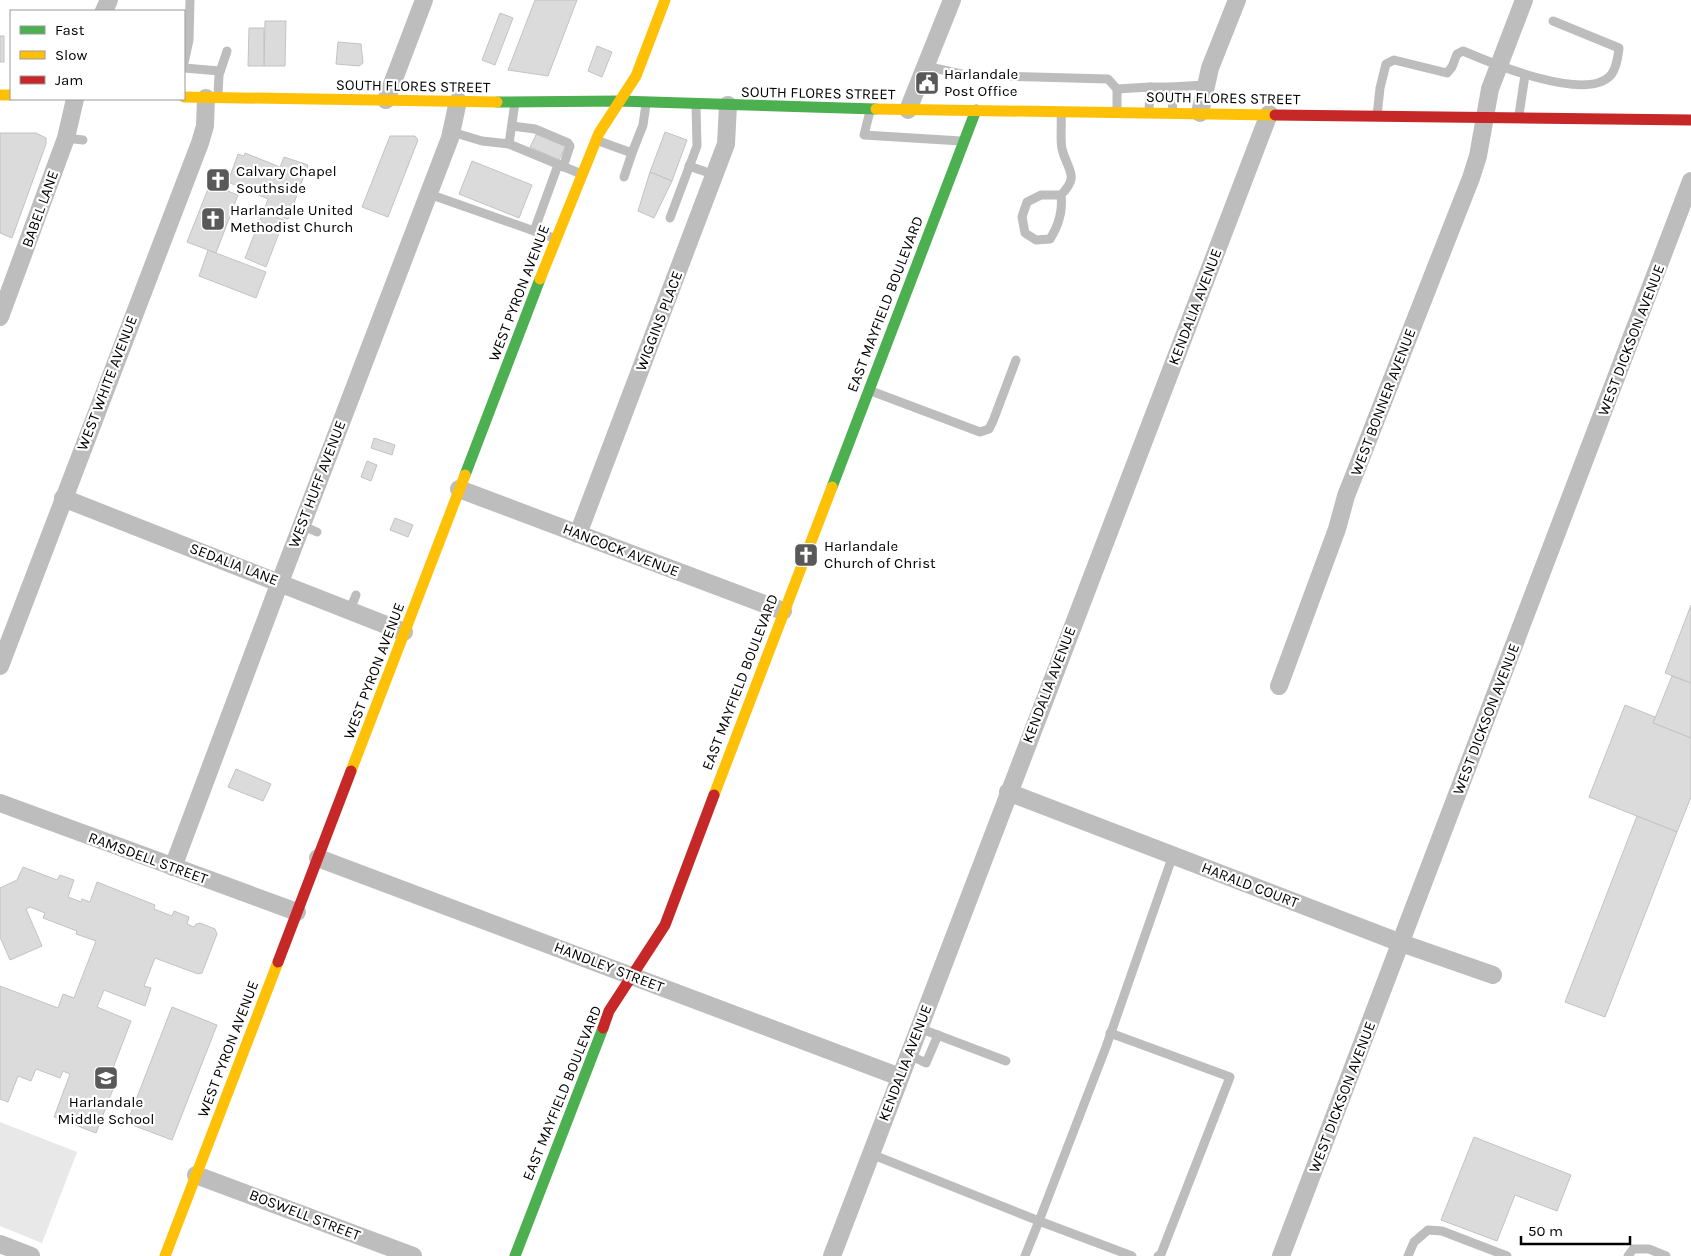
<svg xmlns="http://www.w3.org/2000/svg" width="1691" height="1256" font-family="Karla,sans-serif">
<rect width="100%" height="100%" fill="#fff"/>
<polygon fill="#e8e8e8" points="0,1122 77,1152 42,1243 0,1226"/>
<g fill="#dbdbdb" stroke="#c3c3c3">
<polygon points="535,0 577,0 548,76 508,70"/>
<polygon points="500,13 513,18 495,65 482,60"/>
<polygon points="265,21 286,21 285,66 264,66"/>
<polygon points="249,28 264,28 264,66 248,66"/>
<rect x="0" y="36" width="4" height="26"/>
<polygon points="338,42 361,44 363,63 359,66 336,64"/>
<polygon points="597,46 612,52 602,77 588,71"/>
<polygon points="665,132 687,140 672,181 650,172"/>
<polygon points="0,133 36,133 46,138 46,144 12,238 0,233"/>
<polygon points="537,133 566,146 559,160 530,147"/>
<polygon points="390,136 415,136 418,140 388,217 362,207"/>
<polygon points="245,153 280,167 284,157 308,165 288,219 264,210 268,199 228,182 238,154 244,156"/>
<polygon points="472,161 532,185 519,218 459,194"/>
<polygon points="650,172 672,181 654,218 638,211"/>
<polygon points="210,184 238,195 216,253 187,242"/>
<polygon points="263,212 284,220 266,267 245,258"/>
<polygon points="208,250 266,272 256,298 199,276"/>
<polygon points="374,438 395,445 392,455 371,448"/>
<polygon points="367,461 377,465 371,481 361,477"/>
<polygon points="395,518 413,525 408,537 390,530"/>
<polygon points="1691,605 1691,683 1665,673"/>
<polygon points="1672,676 1691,683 1691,738 1653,723"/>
<polygon points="1625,705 1655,717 1653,723 1691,738 1691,797 1677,832 1589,797"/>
<polygon points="236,769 271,784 263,801 228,787"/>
<polygon points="1637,816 1677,832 1605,1017 1565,1002"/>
<polygon points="23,867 57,880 60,875 74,880 68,897 81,902 82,899 90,902 97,882 155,905 154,909 172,916 174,911 189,917 187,924 194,927 196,924 200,923 215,929 217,934 202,973 198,974 155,958 144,986 151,988 145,1006 104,990 97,1007 131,1021 108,1081 115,1084 96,1133 54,1117 70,1074 63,1071 60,1078 36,1069 31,1081 18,1076 8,1102 0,1099 0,986 58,1008 63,994 74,998 96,941 76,934 77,931 43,918 45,913 30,907 26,909 42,946 10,960 0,937 0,888 17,880"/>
<polygon points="172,1007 217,1025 172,1140 127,1123"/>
<polygon points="1474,1137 1571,1175 1557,1211 1515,1195 1497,1241 1441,1220"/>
</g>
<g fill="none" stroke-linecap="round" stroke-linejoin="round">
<g stroke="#bdbdbd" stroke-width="9">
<polyline points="184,63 189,40 190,0"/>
<polyline points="925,66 966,75 1108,79 1117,89 1117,111"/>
<polyline points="184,68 220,71"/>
<polyline points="1150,87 1171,87 1173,112"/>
<polyline points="1171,87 1205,85"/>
<polyline points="1117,89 1150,87 1149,112"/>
<polyline points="218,95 219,75 227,51"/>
<polyline points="870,111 864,135 961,141"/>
<polyline points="1519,115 1525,75"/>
<path d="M1377,116L1380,88L1386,64L1394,60L1447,73L1452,67L1457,54L1463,51C1491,63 1585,102 1610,76C1616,70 1618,57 1619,48L1553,21"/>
<polyline points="512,126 535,129 568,143 570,146 563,167"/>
<polyline points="452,132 482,141 509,144 579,173"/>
<polyline points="66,138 83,140"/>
<polyline points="596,140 632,153 643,125 646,104"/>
<polyline points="509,144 515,102"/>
<polyline points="689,166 715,175"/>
<polyline points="624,177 632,153"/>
<polyline points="429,194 554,238"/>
<path d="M1061,195C1063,212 1059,225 1050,239L1036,240L1025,233L1022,217L1027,202L1041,195H1061C1080,175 1068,172 1062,149C1060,139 1062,125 1061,114"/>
<polyline points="670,218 697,146 696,106"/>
<polyline points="534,231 558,165"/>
<polyline points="871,391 980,432 989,429 993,421 1016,360"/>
<polyline points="301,525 317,532"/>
<polyline points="350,610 356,595"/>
<polyline points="919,1028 1006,1061"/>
<polyline points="1110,1033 1230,1077 1161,1254 1158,1256"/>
<polyline points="909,1055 926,1063 938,1035"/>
<polyline points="871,1154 1039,1221 1106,1047 1173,855"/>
<polyline points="1025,1256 1039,1221 1132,1256"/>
<polyline points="1408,1256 1414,1242 1428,1230 1442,1231 1507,1256"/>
<polyline points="1628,1256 1633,1249 1649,1249 1666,1256"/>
</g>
<g stroke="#bdbdbd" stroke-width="18">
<polyline points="104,11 109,0"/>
<polyline points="386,100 424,0"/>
<polyline points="908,110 952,0"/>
<polyline points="1200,113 1210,68 1237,0"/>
<polyline points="0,317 66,138 75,99"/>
<polyline points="459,489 783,611"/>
<polyline points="63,498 404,632"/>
<polyline points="578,534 726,144 728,105"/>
<polyline points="0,666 200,143 205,126 206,98"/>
<polyline points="1279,686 1337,529 1346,496 1471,178 1478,156 1490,89 1524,0"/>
<polyline points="1008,792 1401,943 1493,975"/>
<polyline points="0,803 297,912"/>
<polyline points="318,858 900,1077"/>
<polyline points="173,867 280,582 450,138 458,101"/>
<polyline points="196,1175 413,1256"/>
<polyline points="0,1244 31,1256"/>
<polyline points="832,1256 1269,114"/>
<polyline points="1281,1256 1691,181"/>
</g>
<g stroke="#4caf50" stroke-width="11">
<polyline points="497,102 619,101 876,109"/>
<polyline points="465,475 540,279"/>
<polyline points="832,487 976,110"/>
<polyline points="515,1256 603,1028"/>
</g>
<g stroke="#ffc107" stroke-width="11">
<polyline points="0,95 11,95"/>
<polyline points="184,97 497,102"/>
<polyline points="876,109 1275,115"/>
<polyline points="540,279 599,133 636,76 665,0"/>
<polyline points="351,771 465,475"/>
<polyline points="714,795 832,487"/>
<polyline points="165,1256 278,962"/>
</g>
<g stroke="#c62828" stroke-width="11">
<polyline points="1275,115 1691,120"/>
<polyline points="278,962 351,771"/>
<polyline points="603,1028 609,1011 665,925 714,795"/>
</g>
</g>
<defs>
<symbol id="civic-square" viewBox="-11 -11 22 22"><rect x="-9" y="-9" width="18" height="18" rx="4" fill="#595959" stroke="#fff"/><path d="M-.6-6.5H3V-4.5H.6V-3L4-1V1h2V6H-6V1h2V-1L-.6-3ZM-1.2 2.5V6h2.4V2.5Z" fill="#fff"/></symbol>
<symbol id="church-square" viewBox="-11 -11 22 22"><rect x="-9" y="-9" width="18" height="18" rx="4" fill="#595959" stroke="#fff"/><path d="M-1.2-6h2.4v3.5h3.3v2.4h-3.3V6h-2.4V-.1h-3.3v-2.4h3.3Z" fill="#fff"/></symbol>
<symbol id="school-square" viewBox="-11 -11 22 22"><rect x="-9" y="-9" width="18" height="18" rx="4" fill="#595959" stroke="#fff"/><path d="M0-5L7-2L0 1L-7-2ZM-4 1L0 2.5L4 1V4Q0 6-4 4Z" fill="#fff"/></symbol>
</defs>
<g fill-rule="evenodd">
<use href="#civic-square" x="913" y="69" width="28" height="28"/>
<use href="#church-square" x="204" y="166" width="28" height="28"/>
<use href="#church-square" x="199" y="205" width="28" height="28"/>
<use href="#church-square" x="792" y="541" width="28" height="28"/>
<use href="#school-square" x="92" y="1064" width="28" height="28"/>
</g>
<g text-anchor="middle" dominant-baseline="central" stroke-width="4.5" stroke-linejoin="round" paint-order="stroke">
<g font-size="15" fill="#000" stroke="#fff" text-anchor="start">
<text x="944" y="74">Harlandale<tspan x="944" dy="17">Post Office</tspan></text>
<text x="236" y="171">Calvary Chapel<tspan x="236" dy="17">Southside</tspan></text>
<text x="230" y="210">Harlandale United<tspan x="230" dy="17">Methodist Church</tspan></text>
<text x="824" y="546">Harlandale<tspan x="824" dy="17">Church of Christ</tspan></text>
<text x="106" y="1102" text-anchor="middle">Harlandale<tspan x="106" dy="17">Middle School</tspan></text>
</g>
<g font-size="15" fill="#000" stroke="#fff">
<text transform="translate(413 86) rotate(1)">SOUTH FLORES STREET</text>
<text transform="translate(818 93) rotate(1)">SOUTH FLORES STREET</text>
<text transform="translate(1223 98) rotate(1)">SOUTH FLORES STREET</text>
<text transform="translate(40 209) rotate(-70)">BABEL LANE</text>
<text transform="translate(519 293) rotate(-69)">WEST PYRON AVENUE</text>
<text transform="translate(885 304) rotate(-69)">EAST MAYFIELD BOULEVARD</text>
<text transform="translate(1195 307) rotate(-69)">KENDALIA AVENUE</text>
<text transform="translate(659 321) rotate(-69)">WIGGINS PLACE</text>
<text transform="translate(1631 340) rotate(-69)">WEST DICKSON AVENUE</text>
<text transform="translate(107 383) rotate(-69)">WEST WHITE AVENUE</text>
<text transform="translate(1383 402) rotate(-69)">WEST BONNER AVENUE</text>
<text transform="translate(317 484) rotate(-69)">WEST HUFF AVENUE</text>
<text transform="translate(621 550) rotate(21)">HANCOCK AVENUE</text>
<text transform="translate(234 564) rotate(21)">SEDALIA LANE</text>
<text transform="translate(374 671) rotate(-69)">WEST PYRON AVENUE</text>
<text transform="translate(740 682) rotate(-69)">EAST MAYFIELD BOULEVARD</text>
<text transform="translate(1049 685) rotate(-69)">KENDALIA AVENUE</text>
<text transform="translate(1486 719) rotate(-69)">WEST DICKSON AVENUE</text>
<text transform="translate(148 858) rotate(20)">RAMSDELL STREET</text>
<text transform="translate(1250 885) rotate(21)">HARALD COURT</text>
<text transform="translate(609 967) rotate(21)">HANDLEY STREET</text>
<text transform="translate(228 1049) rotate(-69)">WEST PYRON AVENUE</text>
<text transform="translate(905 1063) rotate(-69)">KENDALIA AVENUE</text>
<text transform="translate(562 1093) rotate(-68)">EAST MAYFIELD BOULEVARD</text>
<text transform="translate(1342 1097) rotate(-69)">WEST DICKSON AVENUE</text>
<text transform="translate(305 1215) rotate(21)">BOSWELL STREET</text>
</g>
</g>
<rect x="10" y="10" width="175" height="90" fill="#ffffff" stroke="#999999"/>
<rect x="20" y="26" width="25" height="8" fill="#4caf50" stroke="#999999"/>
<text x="55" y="35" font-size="15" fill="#000000">Fast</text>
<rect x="20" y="51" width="25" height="8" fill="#ffc107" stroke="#999999"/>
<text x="55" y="60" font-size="15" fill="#000000">Slow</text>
<rect x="20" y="76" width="25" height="8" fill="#c62828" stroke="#999999"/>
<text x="55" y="85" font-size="15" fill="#000000">Jam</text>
<path d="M1521 1236v8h109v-8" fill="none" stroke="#000000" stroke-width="2.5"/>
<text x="1528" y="1236" font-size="15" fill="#000000" stroke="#ffffff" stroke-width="4" paint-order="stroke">50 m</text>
</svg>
